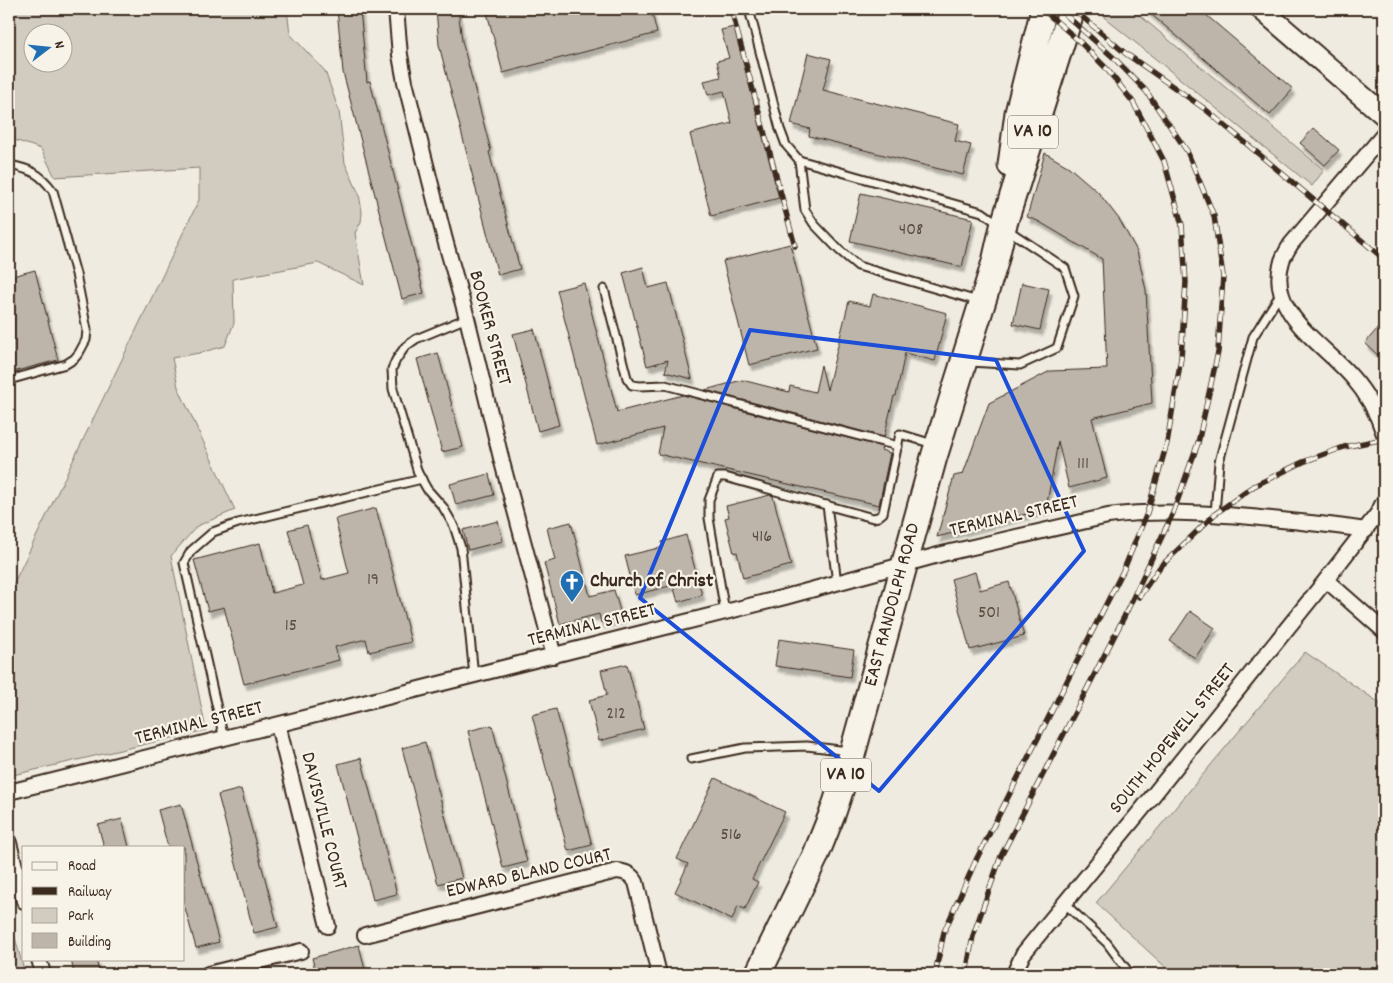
<svg xmlns="http://www.w3.org/2000/svg" width="1393" height="983" font-family="Dekko,sans-serif">
<defs>
<filter id="shadow"><feDropShadow dx="3" dy="5.5" stdDeviation="1" flood-color="#0004"/></filter>
</defs>
<rect width="100%" height="100%" fill="#efebe0"/>
<filter id="ink" filterUnits="userSpaceOnUse"><feTurbulence type="fractalNoise" baseFrequency=".02" numOctaves="2"/><feDisplacementMap in="SourceGraphic" scale="10" xChannelSelector="R" yChannelSelector="G"/><feConvolveMatrix kernelMatrix="1 2 1 2 8 2 1 2 1" color-interpolation-filters="sRGB"/></filter>
<g filter="url(#ink)">
<g fill="#d1cbc0" stroke="#867a6f" fill-rule="evenodd">
<path d="M9,9H287L290,34L325,71L339,111L345,163L359,194L362,212L361,222L355,233L364,285L318,263L233,279L234,323L225,346L199,353L172,358L178,387L235,510L197,526L171,556L206,730L9,776V593L199,200V168L55,177L41,149L9,138ZM32,32H62V62H32Z"/>
<polygon points="1094,9 1132,9 1324,170 1312,186"/>
<polygon points="1305,652 1384,706 1384,974 1173,974 1096,903"/>
<polygon points="9,916 25,974 9,974"/>
</g>
<g fill="#bdb5aa" stroke="#3b2a1e" filter="url(#shadow)">
<polygon points="337,9 360,9 367,82 370,81 424,293 402,299 343,72"/>
<polygon points="436,9 458,9 462,41 491,151 489,152 520,269 498,275 439,45"/>
<polygon points="486,9 651,9 657,33 503,73"/>
<polygon points="1145,9 1199,9 1293,89 1270,115"/>
<polygon points="734,27 779,198 711,216 690,134 732,123 724,91 708,95 704,81 721,77 717,61 729,58 721,30"/>
<polygon points="808,53 831,59 823,90 959,124 955,141 971,145 963,175 809,136 810,129 791,124"/>
<polygon points="1314,128 1339,150 1325,165 1300,143"/>
<polygon points="1045,153 1069,167 1098,192 1119,219 1137,251 1146,290 1152,403 1092,418 1107,478 1069,488 1058,441 1046,509 937,537 954,476 963,474 989,403 1050,371 1107,369 1102,259 1038,221 1027,217"/>
<polygon points="861,193 973,219 962,267 850,241"/>
<polygon points="790,244 817,348 749,365 723,261"/>
<polygon points="643,267 648,288 668,283 692,379 665,372 668,360 647,366 623,273"/>
<polygon points="35,270 58,360 9,373 9,277"/>
<polygon points="584,283 617,412 683,395 882,447 881,450 890,453 879,505 658,454 663,428 597,445 557,290"/>
<polygon points="1022,283 1049,289 1040,330 1013,324"/>
<polygon points="873,294 947,313 935,361 905,353 896,396 894,396 884,437 705,390 742,380 789,392 790,386 815,392 821,365 827,390 849,301 870,306"/>
<polygon points="1384,321 1384,361 1365,343"/>
<polygon points="534,329 559,425 538,431 513,334"/>
<polygon points="438,353 463,447 442,452 417,359"/>
<polygon points="489,474 494,495 456,505 450,484"/>
<polygon points="770,495 773,496 791,565 743,578 737,552 734,553 725,518 729,517 726,506"/>
<polygon points="376,508 411,642 369,652 366,639 335,647 339,660 244,684 224,607 208,611 194,560 260,543 272,593 303,585 288,530 307,525 322,580 349,573 335,519"/>
<polygon points="498,521 503,541 468,550 463,530"/>
<polygon points="571,522 590,596 614,590 622,618 601,623 599,614 560,624 544,563 555,560 547,528"/>
<polygon points="686,535 702,595 678,602 673,585 635,595 625,556 663,547 662,542"/>
<polygon points="975,572 980,590 1009,582 1024,636 970,650 951,579"/>
<polygon points="1190,611 1215,628 1195,658 1170,641"/>
<polygon points="779,639 854,650 850,677 775,666"/>
<polygon points="627,664 644,729 599,741 589,700 607,695 601,670"/>
<polygon points="556,709 592,845 568,851 532,715"/>
<polygon points="492,725 527,862 503,868 468,731"/>
<polygon points="425,742 462,878 438,884 402,748"/>
<polygon points="361,758 397,894 373,900 338,764"/>
<polygon points="715,778 785,812 752,879 758,882 745,909 738,906 732,920 675,892 688,864 677,859"/>
<polygon points="241,789 278,927 254,933 218,795"/>
<polygon points="181,804 219,942 196,948 184,904 184,847 168,847 158,810"/>
<polygon points="122,819 129,847 104,847 98,825"/>
<polygon points="359,945 366,974 316,974 312,958"/>
<polygon points="71,959 96,959 99,972 91,974 74,974"/>
</g>
<g fill="none" stroke-linecap="round" stroke-linejoin="round">
<defs>
<g id="lane">
<polyline points="749,9 780,129 786,145 799,160"/>
<path d="M9,165C30,169 40,173 53,191L76,274L87,330L86,340L79,353L74,359L66,364L9,380"/>
<polyline points="604,289 627,378 632,385 640,386 665,385 898,446"/>
<polyline points="978,301 858,266 839,250 814,224 805,210 799,160 982,212 999,224"/>
<polyline points="467,318 416,339 405,347 396,360 392,369 393,389 418,473 427,489 443,507 454,526 461,548 474,676"/>
<polyline points="970,362 1020,365 1057,348 1074,296 1065,268 1008,230"/>
<polyline points="827,505 837,583"/>
<polyline points="1215,514 1219,462 1253,337 1281,293"/>
<polyline points="725,612 709,518 709,500 718,477 725,477 873,518 878,517 883,513 900,434 933,444"/>
<polyline points="224,739 184,563 191,551 213,532 238,523 422,479"/>
<polyline points="691,759 745,748 807,746 848,751"/>
<polyline points="1064,903 1107,943 1130,974"/>
</g>
<g id="street">
<polyline points="396,9 400,55 405,82 445,240 467,318 502,462 554,656"/>
<path d="M1384,134L1291,244C1288,249 1284,255 1282,261C1266,313 1324,344 1352,377C1367,394 1377,412 1384,434"/>
<polyline points="1326,580 1384,631"/>
<polyline points="278,725 328,926"/>
<path d="M9,792L785,597L942,554L1108,516C1156,510 1203,513 1251,517C1289,521 1328,524 1366,530"/>
<polyline points="9,843 24,901"/>
<path d="M365,935L617,871C626,872 631,874 636,882L659,974"/>
<polyline points="39,959 43,974"/>
<polyline points="208,974 301,951"/>
<polyline points="1014,974 1023,954 1036,938 1143,808 1326,580 1378,513 1384,501"/>
</g>
<polyline id="secondary" points="1261,9 1384,115"/>
<g id="highway">
<polyline points="1011,165 1018,113 1044,9"/>
<polyline points="758,974 815,857 833,812 852,755 934,457 995,262 1003,227 1072,9"/>
</g>
</defs>
<use href="#lane" stroke="#3b2a1e" stroke-width="11"/>
<use href="#street" stroke="#3b2a1e" stroke-width="18"/>
<use href="#secondary" stroke="#3b2a1e" stroke-width="24"/>
<use href="#highway" stroke="#3b2a1e" stroke-width="29"/>
<use href="#lane" stroke="#f7f3e8" stroke-width="7"/>
<use href="#street" stroke="#f7f3e8" stroke-width="14"/>
<use href="#secondary" stroke="#f7f3e8" stroke-width="20"/>
<use href="#highway" stroke="#f7f3e8" stroke-width="25"/>
<defs>
<g id="rail">
<polyline points="730,9 733,16 795,246"/>
<polyline points="1073,9 1125,53 1205,109 1384,259"/>
<polyline points="1139,597 1160,567 1215,514 1254,486 1303,462 1344,447 1384,439"/>
<polyline points="935,974 944,932 976,860 1124,569 1147,513 1167,443 1181,358 1186,282 1182,225 1164,161 1133,102 1106,68 1078,40 1042,9"/>
<polyline points="966,974 973,936 1001,856 1124,617 1173,513 1198,443 1218,352 1223,276 1214,216 1187,151 1146,91 1114,58 1059,9"/>
</g>
</defs>
<use href="#rail" stroke="#3b2a1e" stroke-width="5.5"/>
<use href="#rail" stroke="#f7f3e8" stroke-width="4" stroke-dasharray="11" stroke-linecap="butt"/>
</g>
</g>
<path fill="none" stroke="#1d4ed8" stroke-width="4" stroke-linejoin="round" d="M750,330L996,360L1084,551L879,791L640,598Z"/>
<defs>
<symbol id="church-pin" viewBox="-11 -11 22 30"><path d="M0 17L-7.5 6A9.5 9.5 0 1 1 7.5 6Z" fill="#1f6fb2" stroke="#f7f3e8"/><path d="M-1.2-6h2.4v3.5h3.3v2.4h-3.3V6h-2.4V-.1h-3.3v-2.4h3.3Z" fill="#fff"/></symbol>
</defs>
<g fill-rule="evenodd">
<use href="#church-pin" x="558" y="568" width="28" height="38"/>
</g>
<g text-anchor="middle" dominant-baseline="central" stroke-width="4.5" stroke-linejoin="round" paint-order="stroke">
<g font-size="18" fill="#5c4d41">
<text x="911" y="230">408</text>
<text x="1083" y="464">111</text>
<text x="762" y="537">416</text>
<text x="373" y="580">19</text>
<text x="989" y="613">501</text>
<text x="291" y="626">15</text>
<text x="616" y="714">212</text>
<text x="731" y="835">516</text>
</g>
<g fill="#f7f3e8" stroke="#73665b" stroke-width="1">
<rect x="1008" y="115.5" width="50" height="33" rx="4"/>
<rect x="821" y="758.5" width="50" height="33" rx="4"/>
</g>
<g font-size="19" font-weight="bold" fill="#3b2a1e">
<text x="1033" y="132">VA 10</text>
<text x="846" y="775">VA 10</text>
</g>
<g font-size="20" fill="#3b2a1e" stroke="#f7f3e8">
<text transform="translate(489 328) rotate(75)">BOOKER STREET</text>
<text transform="translate(1014 517) rotate(-13)">TERMINAL STREET</text>
<text transform="translate(893 605) rotate(-75)">EAST RANDOLPH ROAD</text>
<text transform="translate(592 626) rotate(-14)">TERMINAL STREET</text>
<text transform="translate(199 724) rotate(-14)">TERMINAL STREET</text>
<text transform="translate(1173 739) rotate(-51)">SOUTH HOPEWELL STREET</text>
<text transform="translate(323 821) rotate(76)">DAVISVILLE COURT</text>
<text transform="translate(529 874) rotate(-13)">EDWARD BLAND COURT</text>
</g>
<g font-size="20" font-weight="bold" fill="#3b2a1e" stroke="#f7f3e8" text-anchor="start">
<text x="590" y="582">Church of Christ</text>
</g>
</g>
<rect width="1393" height="983" fill="none" stroke="#f7f3e8" stroke-width="30"/>
<rect x="15" y="15" width="1363" height="953" fill="none" stroke="#3b2a1e" stroke-width="2" filter="url(#ink)"/>
<rect x="22" y="846" width="162" height="115" fill="#f7f3e8" stroke="#aca397"/>
<rect x="32" y="862" width="25" height="8" fill="#f7f3e8" stroke="#aca397"/>
<text x="68" y="870" font-size="15" fill="#3b2a1e">Road</text>
<rect x="32" y="887" width="25" height="8" fill="#3b2a1e" stroke="#aca397"/>
<text x="68" y="896" font-size="15" fill="#3b2a1e">Railway</text>
<rect x="32" y="908" width="25" height="15" fill="#d1cbc0" stroke="#aca397"/>
<text x="68" y="920" font-size="15" fill="#3b2a1e">Park</text>
<rect x="32" y="933" width="25" height="15" fill="#bdb5aa" stroke="#aca397"/>
<text x="68" y="946" font-size="15" fill="#3b2a1e">Building</text>
<g transform="translate(48 48) rotate(74)"><circle r="24" fill="#f7f3e8" stroke="#aca397"/>
<path d="M0-4L9 19L0 12L-9 19Z" fill="#1f6fb2"/>
<text y="-8" font-size="14" font-weight="bold" text-anchor="middle" fill="#3b2a1e">N</text>
</g>
</svg>
